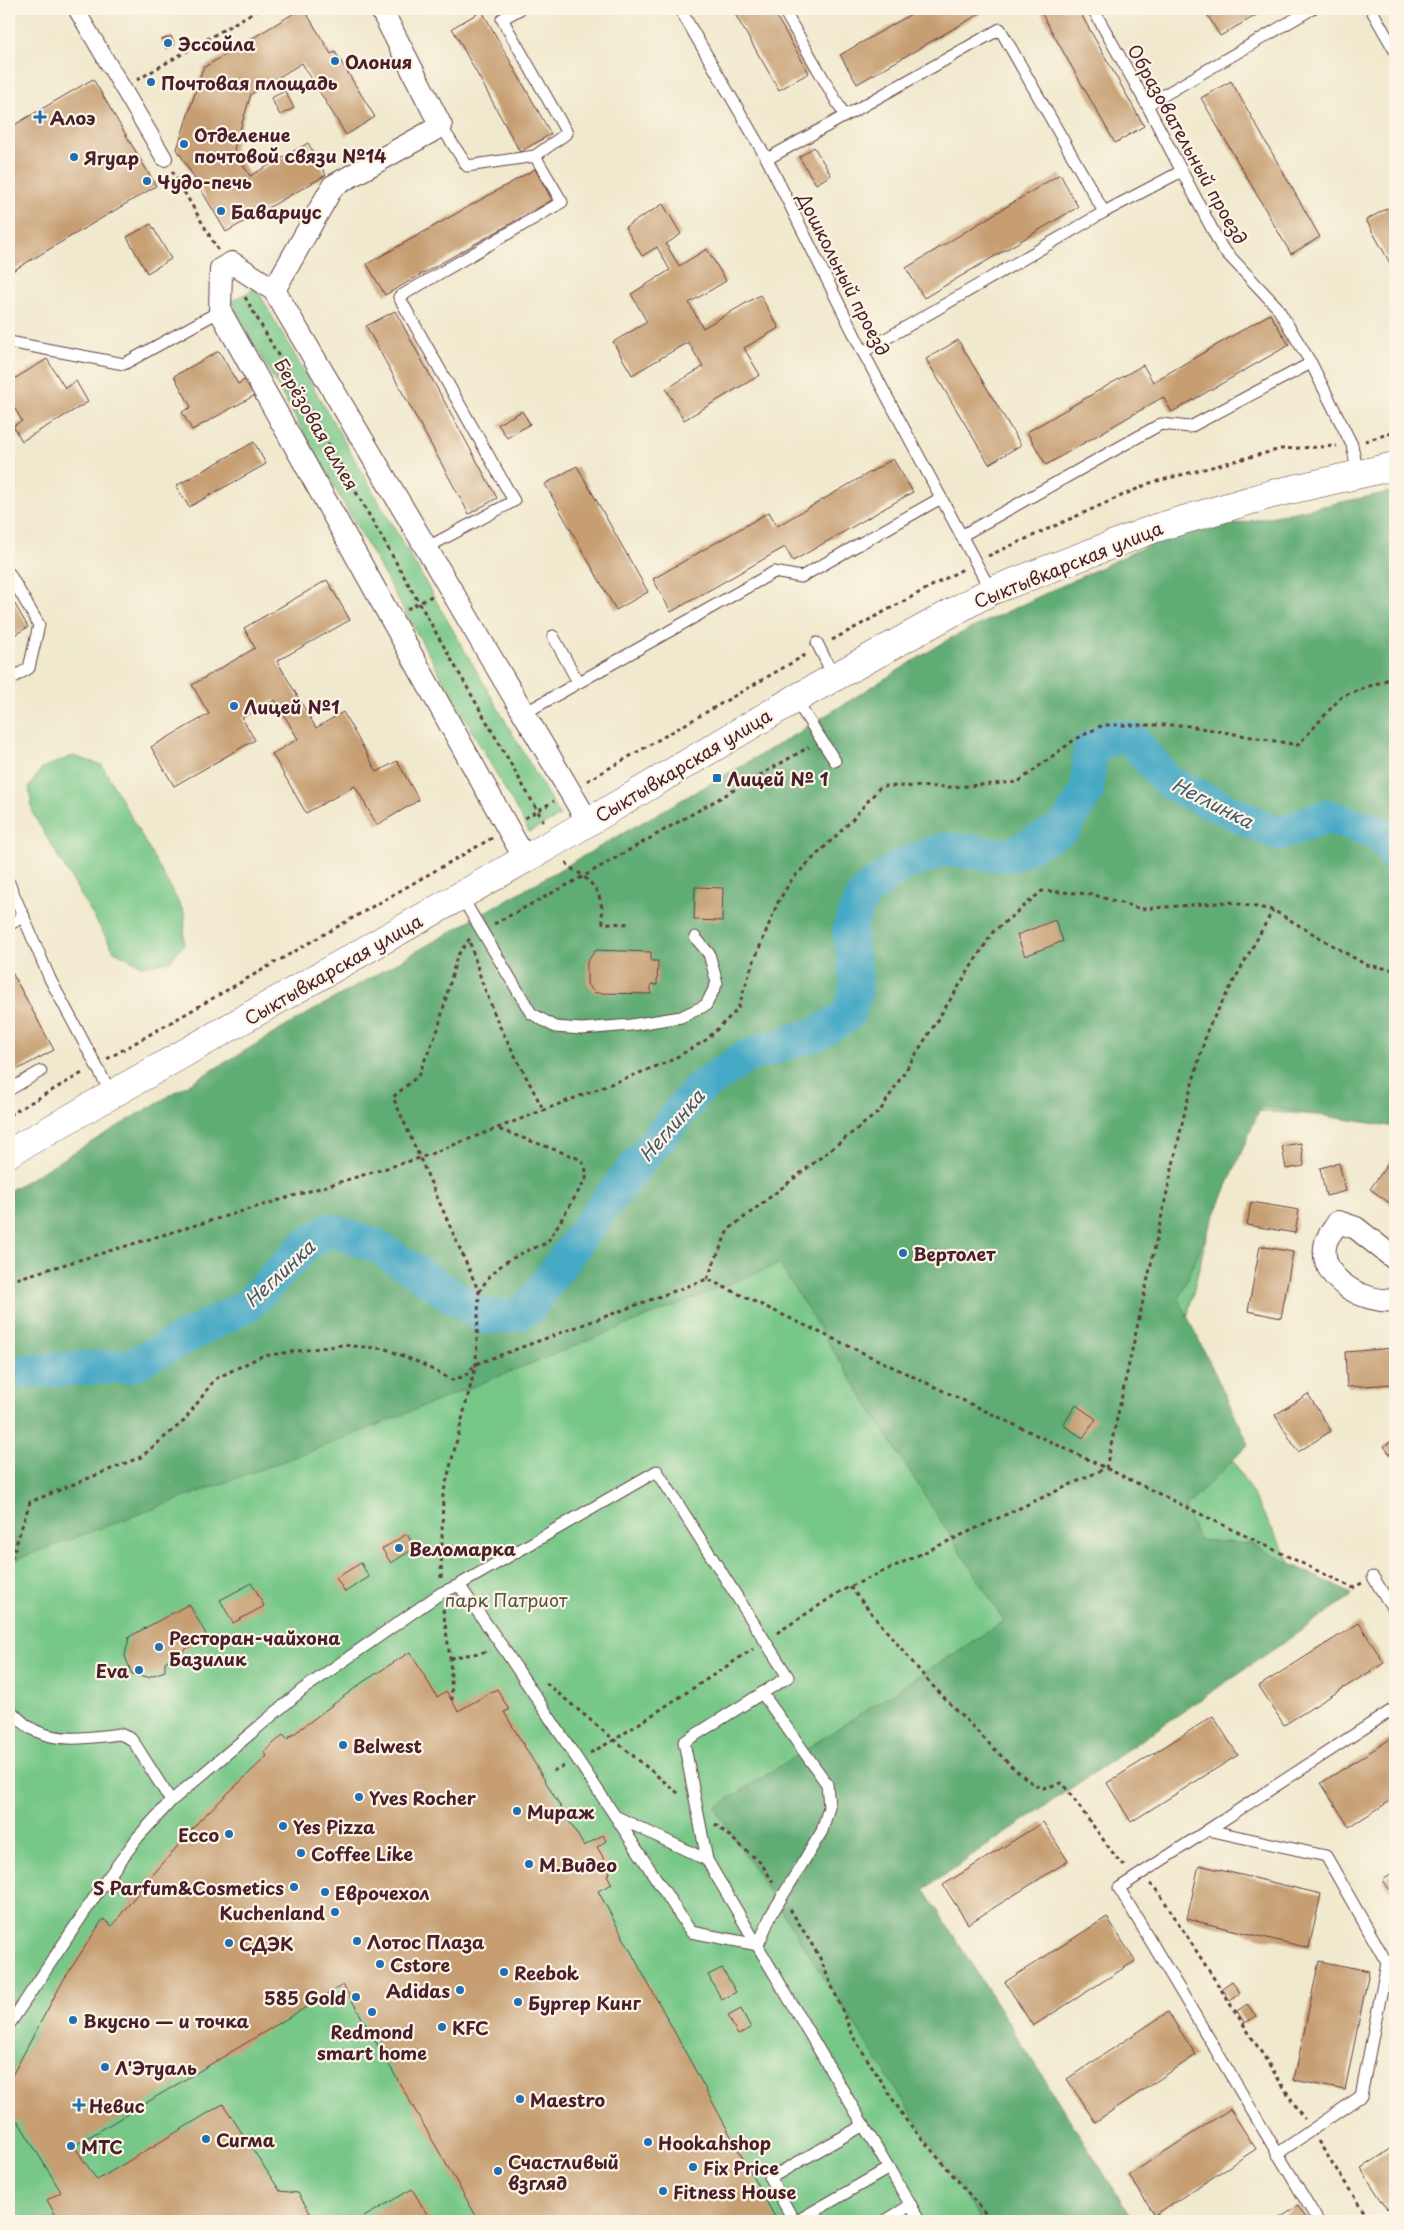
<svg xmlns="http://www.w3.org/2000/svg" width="1404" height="2230" font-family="'Playpen Sans',sans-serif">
<rect width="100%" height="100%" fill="#fcf5e5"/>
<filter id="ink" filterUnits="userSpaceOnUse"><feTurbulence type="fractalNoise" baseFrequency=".02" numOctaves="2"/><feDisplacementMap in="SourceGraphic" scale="10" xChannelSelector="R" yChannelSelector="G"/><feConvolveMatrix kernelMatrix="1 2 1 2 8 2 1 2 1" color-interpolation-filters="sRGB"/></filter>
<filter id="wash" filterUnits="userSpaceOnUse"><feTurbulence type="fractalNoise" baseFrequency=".0096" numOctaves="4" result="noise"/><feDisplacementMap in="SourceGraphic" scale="20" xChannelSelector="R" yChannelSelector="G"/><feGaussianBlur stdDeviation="1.12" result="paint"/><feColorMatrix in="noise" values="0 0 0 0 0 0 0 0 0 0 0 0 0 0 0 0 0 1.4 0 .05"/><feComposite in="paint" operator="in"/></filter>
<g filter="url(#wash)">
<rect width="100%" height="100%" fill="#f0e9cd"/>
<g fill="#77c788" stroke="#60735a">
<polygon points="256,288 560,816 529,832 230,302"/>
<polygon points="73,756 102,765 185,914 184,944 170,961 143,966 114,951 33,814 29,787 42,768"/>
<polygon points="756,1004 1395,1120 1237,1110 1174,1372 1223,1442 1311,1598 908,1889 1127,2221 9,2221 9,1211"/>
</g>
<polygon fill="#61ac74" stroke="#566650" points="1395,491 1395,1127 1261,1106 1179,1299 1249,1444 1185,1508 1199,1540 1251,1544 1353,1595 924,1889 1134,2221 981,2221 715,1808 1004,1621 779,1264 332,1443 9,1562 9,1191 300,1018 781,743 949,639 1159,540"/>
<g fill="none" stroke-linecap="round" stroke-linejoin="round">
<polyline stroke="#45a8c5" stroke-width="34" points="9,1372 130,1366 248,1305 305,1245 329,1230 375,1245 487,1318 515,1315 527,1310 601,1209 697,1090 747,1056 819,1033 847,1016 855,995 856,977 849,931 854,914 865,893 899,866 946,849 1009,856 1064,828 1087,791 1090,748 1116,736 1132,739 1168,782 1278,834 1327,816 1380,833 1395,856"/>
</g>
<g id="blocks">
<g fill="#c69e72">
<polygon points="301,9 304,9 331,54 335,52 375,117 346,135 302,63 251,94 234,149 250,176 308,143 326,175 226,232 177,149 203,68"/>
<polygon points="732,9 772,9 809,73 779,90"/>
<polygon points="920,9 988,9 857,84 840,55"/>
<polygon points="1039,9 1078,9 1144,126 1115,143"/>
<polygon points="1204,9 1267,9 1220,36"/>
<polygon points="482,11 551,134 520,152 452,28"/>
<polygon points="171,36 175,45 166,49 161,40"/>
<polygon points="93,79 156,186 9,273 9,128"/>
<polygon points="1231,81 1320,237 1291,254 1201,98"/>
<polygon points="285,91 294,108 280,115 271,98"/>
<polygon points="814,147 831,175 816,184 799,157"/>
<polygon points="535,169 552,200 385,295 367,264"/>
<polygon points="1060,174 1078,207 924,298 906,268"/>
<polygon points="663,204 681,234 666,244 679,266 707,249 726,281 689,303 703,328 760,295 779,328 744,348 760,375 684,420 666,389 703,367 688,342 632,375 613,342 647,322 631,294 670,270 657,247 642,256 625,227"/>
<polygon points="1395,204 1395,272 1366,220"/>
<polygon points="151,224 171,259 147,273 127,237"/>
<polygon points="395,311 497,498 469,514 366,326"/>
<polygon points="1270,314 1289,345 1172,412 1163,397 1046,465 1027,432 1143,365 1153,382"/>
<polygon points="958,340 1021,445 989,464 926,359"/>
<polygon points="219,351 238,384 250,377 259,393 192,430 182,412 191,407 174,376"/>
<polygon points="47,359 65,388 76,381 88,402 22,441 13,426 22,421 9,399 9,382"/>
<polygon points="522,411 530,424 507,438 498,424"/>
<polygon points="254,442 266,464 189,507 176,486"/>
<polygon points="893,459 913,492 793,561 785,547 671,612 653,579 769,512 777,526"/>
<polygon points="577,466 648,592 616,610 545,484"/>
<polygon points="327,580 350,620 277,661 316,728 343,712 377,772 397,761 419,800 377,825 355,786 306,813 272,754 298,739 275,700 242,718 255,740 174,786 151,747 209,714 192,685 255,648 244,628"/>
<polygon points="9,594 28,627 9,638"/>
<polygon points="695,887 723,888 722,921 694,920"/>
<polygon points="1055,920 1063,941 1025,956 1017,935"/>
<polygon points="596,950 651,952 651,961 658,961 657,985 651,984 651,994 595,993 587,984 587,962"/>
<polygon points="11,971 54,1050 9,1074 9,972"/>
<polygon points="1301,1143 1304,1166 1286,1169 1282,1146"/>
<polygon points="1392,1158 1395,1160 1395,1207 1370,1189"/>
<polygon points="1339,1163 1346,1191 1326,1196 1320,1168"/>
<polygon points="1251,1202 1299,1210 1295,1233 1247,1225"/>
<polygon points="1260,1246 1293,1252 1281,1318 1248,1311"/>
<polygon points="1394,1348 1395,1384 1347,1387 1345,1352"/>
<polygon points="1308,1394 1331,1431 1298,1452 1275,1415"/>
<polygon points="1076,1405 1096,1419 1083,1438 1063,1425"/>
<polygon points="1395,1439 1395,1462 1384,1446"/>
<polygon points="407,1534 415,1548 391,1563 382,1549"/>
<polygon points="361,1563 369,1577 345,1592 336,1578"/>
<polygon points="252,1583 264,1606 233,1623 220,1600"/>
<polygon points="189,1604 207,1636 165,1662 165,1671 148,1677 132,1674 125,1656 129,1637"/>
<polygon points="1359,1623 1384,1663 1284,1725 1259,1686"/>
<polygon points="410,1652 437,1697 446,1691 458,1711 497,1689 509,1710 504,1712 584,1846 603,1835 606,1841 597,1847 610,1869 609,1870 610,1873 607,1875 612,1884 598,1891 777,2221 479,2221 343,1985 74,2146 97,2180 223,2104 280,2191 298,2193 315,2221 59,2221 47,2200 61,2192 18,2121 9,2126 9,2081 64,1979 103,1919 112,1926 140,1890 200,1820 267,1756 264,1752 283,1735 287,1739 363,1682"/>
<polygon points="1213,1716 1238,1755 1131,1822 1107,1783"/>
<polygon points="1395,1736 1395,1798 1349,1827 1321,1783"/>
<polygon points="1043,1822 1068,1861 968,1924 943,1885"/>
<polygon points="1199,1865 1321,1894 1309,1948 1187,1919"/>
<polygon points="1395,1872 1395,1898 1383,1880"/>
<polygon points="1107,1917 1135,1961 1033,2026 1005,1982"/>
<polygon points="1319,1961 1369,1971 1345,2090 1294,2080"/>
<polygon points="722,1968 736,1992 722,2000 708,1975"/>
<polygon points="1232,1981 1240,1993 1230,2000 1222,1988"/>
<polygon points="1247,2004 1256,2016 1245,2023 1237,2011"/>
<polygon points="741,2009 751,2028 738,2035 728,2016"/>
<polygon points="1168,2012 1196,2055 1095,2122 1067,2079"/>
<polygon points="1230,2109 1256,2149 1155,2215 1129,2175"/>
<polygon points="1395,2146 1395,2203 1387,2209 1361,2169"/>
<polygon points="412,2189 431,2221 357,2221"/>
<polygon points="1298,2206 1308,2221 1275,2221"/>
</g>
</g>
</g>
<g filter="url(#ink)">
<use href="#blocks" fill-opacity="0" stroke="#633d43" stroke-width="1"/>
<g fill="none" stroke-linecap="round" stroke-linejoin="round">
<defs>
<g id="service">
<polyline points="520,9 502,19 567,133 535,156"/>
<polyline points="680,9 767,159"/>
<polyline points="783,9 845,116 767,159 863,352 991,591"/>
<polyline points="1093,9 1147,105 1222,248 1277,307 1311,363 1352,445 1358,474"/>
<polyline points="1371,9 1395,51"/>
<polyline points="1147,105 1312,9"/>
<polyline points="845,116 1000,29 1104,212 863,352"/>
<polyline points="1104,212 1182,171"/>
<polyline points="9,342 124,364 220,311"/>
<polyline points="961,536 1161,424 1190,427 1311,363"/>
<polyline points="426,548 514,501 399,297 562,202 535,156 467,166 441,126"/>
<polyline points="9,573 39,625 29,668 9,680"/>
<polyline points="553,636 578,682"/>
<polyline points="817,643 829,667"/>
<polyline points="795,699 835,761"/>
<polyline points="523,714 774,572 801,577 941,498"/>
<polyline points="9,883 50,979 112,1095"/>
<polyline points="461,896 531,1013 555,1027 582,1029 631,1025 681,1017 706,1005 717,983 709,954 695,937"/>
<polyline points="9,925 24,916"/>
<polyline points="9,1090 41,1071"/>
<polyline points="1373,1577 1395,1612"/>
<polyline points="459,1585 657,1471 788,1677 684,1742 707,1860 920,2221"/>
<path d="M9,1709C17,1717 25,1726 36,1731C61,1743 93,1737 120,1734L131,1739L135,1744L171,1801"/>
<polyline points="615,1816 691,1932 758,1945 771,1915 822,1831 829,1807 827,1784 762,1693"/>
<polyline points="1208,1830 1395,1708"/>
<polyline points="9,2025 104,1883 138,1837 171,1801 302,1690 441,1593 459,1585 504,1649 615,1816 707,1860"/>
<polyline points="1277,2154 1361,2096 1387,1963 1326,1856 1208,1830 1119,1888 1318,2221"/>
<polyline points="794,2221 770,2178 864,2125"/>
<polyline points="797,2221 889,2168"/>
<polyline points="885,2221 911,2205"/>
</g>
<polyline id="pedestrian" points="76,9 164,158"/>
<g id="minor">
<polyline points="274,290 333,186 441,126 381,9"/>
<polyline points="525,859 220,311 221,269 232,263 274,290 588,822"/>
<path d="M1395,1259L1356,1228L1338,1222C1335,1228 1328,1235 1326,1242C1316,1278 1365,1304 1395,1300"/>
</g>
<polyline id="tertiary" points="9,1153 555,842 795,699 991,591 1156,528 1272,494 1395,466"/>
</defs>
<use href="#service" stroke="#633d43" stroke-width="13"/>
<use href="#pedestrian" stroke="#633d43" stroke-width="18"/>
<use href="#minor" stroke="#633d43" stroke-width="24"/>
<use href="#tertiary" stroke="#633d43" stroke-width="29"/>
<g stroke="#633d43" stroke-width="3" stroke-dasharray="4 4" stroke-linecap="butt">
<polyline points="137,80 259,9"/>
<polyline points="172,171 218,250"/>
<polyline points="245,297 545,824"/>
<polyline points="1365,441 1395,432"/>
<polyline points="988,556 1150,483 1281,449 1337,446"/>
<polyline points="407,609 432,596"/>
<polyline points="832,640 963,569"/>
<polyline points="587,781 807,654"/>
<polyline points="525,818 554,801"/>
<path d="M566,862C571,871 577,870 584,877C601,891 602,902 603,923L631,924"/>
<polyline points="494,924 584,876 809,747"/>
<polyline points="470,943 482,982 499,1025 544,1111"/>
<polyline points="107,1059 492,838"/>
<polyline points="9,1115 84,1072"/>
<polyline points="707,1279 728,1230 880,1111 993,932 1042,891 1091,894 1141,909 1229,902 1273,910 1366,965 1395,970"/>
<polyline points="9,1281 420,1158 670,1061 706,1040 738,1009 750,971 778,902 792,879 850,822 881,786 954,787 1018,782 1074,740 1103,725 1183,725 1298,745 1342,696 1395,677"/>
<path d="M479,1292L488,1278L504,1263L526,1251L547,1243L586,1179C587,1167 584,1162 575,1157L498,1129"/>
<polyline points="9,1566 30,1502 141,1457 184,1421 215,1379 262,1356 342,1345 386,1349 420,1363 452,1380 465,1376 476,1364 707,1279 1106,1468 1353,1588 1362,1583"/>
<polyline points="441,1578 443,1495 476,1364 479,1292 393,1097 418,1076 438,1029 457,956 471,937"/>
<polyline points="850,1587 929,1682 1011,1766 1033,1784 1043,1788 1062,1783 1118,1860 1127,1867"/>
<polyline points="443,1609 450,1658 452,1700"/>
<polyline points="777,1633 841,1591 1106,1468 1186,1106 1208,1028 1273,910"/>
<polyline points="450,1658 490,1651"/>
<polyline points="546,1683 679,1794"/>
<polyline points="590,1753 614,1740 753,1649"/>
<polyline points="553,1771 564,1766"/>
<polyline points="715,1824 761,1863 773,1882"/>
<polyline points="1150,1884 1156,1888 1304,2119"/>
<polyline points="790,1909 819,1956 854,2038 906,2120 992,2221"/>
<polyline points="1318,2141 1370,2221"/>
</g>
<use href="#service" stroke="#fff" stroke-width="11"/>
<use href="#pedestrian" stroke="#fff" stroke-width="16"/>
<use href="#minor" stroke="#fff" stroke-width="22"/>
<use href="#tertiary" stroke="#fff" stroke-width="28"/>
</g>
</g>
<g fill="#1f6fb2" stroke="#fcf5e5" stroke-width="2">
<circle cx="168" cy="43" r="5"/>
<circle cx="335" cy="61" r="5"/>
<circle cx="151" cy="82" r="5"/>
<path d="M37.5 109.5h5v5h5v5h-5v5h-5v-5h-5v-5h5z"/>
<circle cx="184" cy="144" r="5"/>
<circle cx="74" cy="157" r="5"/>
<circle cx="147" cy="181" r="5"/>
<circle cx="221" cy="211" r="5"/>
<circle cx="234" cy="706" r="5"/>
<rect x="712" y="773" width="10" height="10" rx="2.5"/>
<circle cx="903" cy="1253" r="5"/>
<circle cx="399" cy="1548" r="5"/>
<circle cx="159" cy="1647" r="5"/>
<circle cx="139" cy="1670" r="5"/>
<circle cx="343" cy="1745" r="5"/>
<circle cx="359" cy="1797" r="5"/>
<circle cx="517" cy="1811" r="5"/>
<circle cx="283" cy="1826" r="5"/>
<circle cx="229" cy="1834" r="5"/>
<circle cx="301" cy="1853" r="5"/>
<circle cx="529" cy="1864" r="5"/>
<circle cx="294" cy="1887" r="5"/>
<circle cx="325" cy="1892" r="5"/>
<circle cx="335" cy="1912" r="5"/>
<circle cx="357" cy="1941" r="5"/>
<circle cx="229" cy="1943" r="5"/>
<circle cx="380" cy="1964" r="5"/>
<circle cx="504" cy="1972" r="5"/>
<circle cx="460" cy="1990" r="5"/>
<circle cx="356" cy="1997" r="5"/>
<circle cx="518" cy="2002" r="5"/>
<circle cx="372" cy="2012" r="5"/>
<circle cx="73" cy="2020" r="5"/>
<circle cx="442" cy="2027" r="5"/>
<circle cx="105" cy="2067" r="5"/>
<circle cx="520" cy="2099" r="5"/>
<path d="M76.5 2097.5h5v5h5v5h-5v5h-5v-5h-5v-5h5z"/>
<circle cx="206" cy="2139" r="5"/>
<circle cx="648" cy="2142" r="5"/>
<circle cx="71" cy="2146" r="5"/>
<circle cx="693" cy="2167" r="5"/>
<circle cx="498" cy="2171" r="5"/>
<circle cx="663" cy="2191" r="5"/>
</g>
<g text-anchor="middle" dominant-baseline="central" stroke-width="4.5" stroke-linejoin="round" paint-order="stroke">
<g font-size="18" font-weight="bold" fill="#4a1f2b" stroke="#fcf5e5" text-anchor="start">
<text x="178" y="43">Эссойла</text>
<text x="345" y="61">Олония</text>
<text x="161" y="82">Почтовая площадь</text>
<text x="50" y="117">Алоэ</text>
<text x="194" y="134">Отделение<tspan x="194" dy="21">почтовой связи №14</tspan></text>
<text x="84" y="157">Ягуар</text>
<text x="157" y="181">Чудо-печь</text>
<text x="231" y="211">Бавариус</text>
<text x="244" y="706">Лицей №1</text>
<text x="727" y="778">Лицей № 1</text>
<text x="913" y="1253">Вертолет</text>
<text x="409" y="1548">Веломарка</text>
<text x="169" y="1637">Ресторан-чайхона<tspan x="169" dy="21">Базилик</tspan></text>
<text x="129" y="1670" text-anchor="end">Eva</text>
<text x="353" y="1745">Belwest</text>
<text x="369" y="1797">Yves Rocher</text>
<text x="527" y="1811">Мираж</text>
<text x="293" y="1826">Yes Pizza</text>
<text x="219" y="1834" text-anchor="end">Ecco</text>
<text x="311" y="1853">Coffee Like</text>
<text x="539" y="1864">М.Видео</text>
<text x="284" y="1887" text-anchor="end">S Parfum&amp;Cosmetics</text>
<text x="335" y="1892">Еврочехол</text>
<text x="325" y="1912" text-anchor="end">Kuchenland</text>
<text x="367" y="1941">Лотос Плаза</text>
<text x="239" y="1943">СДЭК</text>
<text x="390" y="1964">Cstore</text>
<text x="514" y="1972">Reebok</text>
<text x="450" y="1990" text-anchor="end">Adidas</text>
<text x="346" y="1997" text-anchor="end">585 Gold</text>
<text x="528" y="2002">Бургер Кинг</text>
<text x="83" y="2020">Вкусно — и точка</text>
<text x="452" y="2027">KFC</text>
<text x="372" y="2031" text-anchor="middle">Redmond<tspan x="372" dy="21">smart home</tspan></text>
<text x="115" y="2067">Л'Этуаль</text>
<text x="530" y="2099">Maestro</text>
<text x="89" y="2105">Невис</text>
<text x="216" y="2139">Сигма</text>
<text x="658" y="2142">Hookahshop</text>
<text x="81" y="2146">МТС</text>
<text x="508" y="2161">Счастливый<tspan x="508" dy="21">взгляд</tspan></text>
<text x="703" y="2167">Fix Price</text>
<text x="673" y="2191">Fitness House</text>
</g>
<g font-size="18" fill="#4a1f2b" stroke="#fcf5e5">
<text transform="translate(1188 144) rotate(61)">Образовательный проезд</text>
<text transform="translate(844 274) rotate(63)">Дошкольный проезд</text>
<text transform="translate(317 424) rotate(60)">Берёзовая аллея</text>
<text transform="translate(1068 564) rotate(-22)">Сыктывкарская улица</text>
<text transform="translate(683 765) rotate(-31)">Сыктывкарская улица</text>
<text transform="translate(333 969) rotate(-30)">Сыктывкарская улица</text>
</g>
<g font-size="18" fill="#585147" stroke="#fcf5e5">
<text x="506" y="1599">парк Патриот</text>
</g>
<g font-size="19" font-style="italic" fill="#485669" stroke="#fcf5e5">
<text transform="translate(1213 802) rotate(27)">Неглинка</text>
<text transform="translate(671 1125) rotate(-49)">Неглинка</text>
<text transform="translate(279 1273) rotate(-43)">Неглинка</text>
</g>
</g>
<rect width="1404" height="2230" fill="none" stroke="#fcf5e5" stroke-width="30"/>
</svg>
